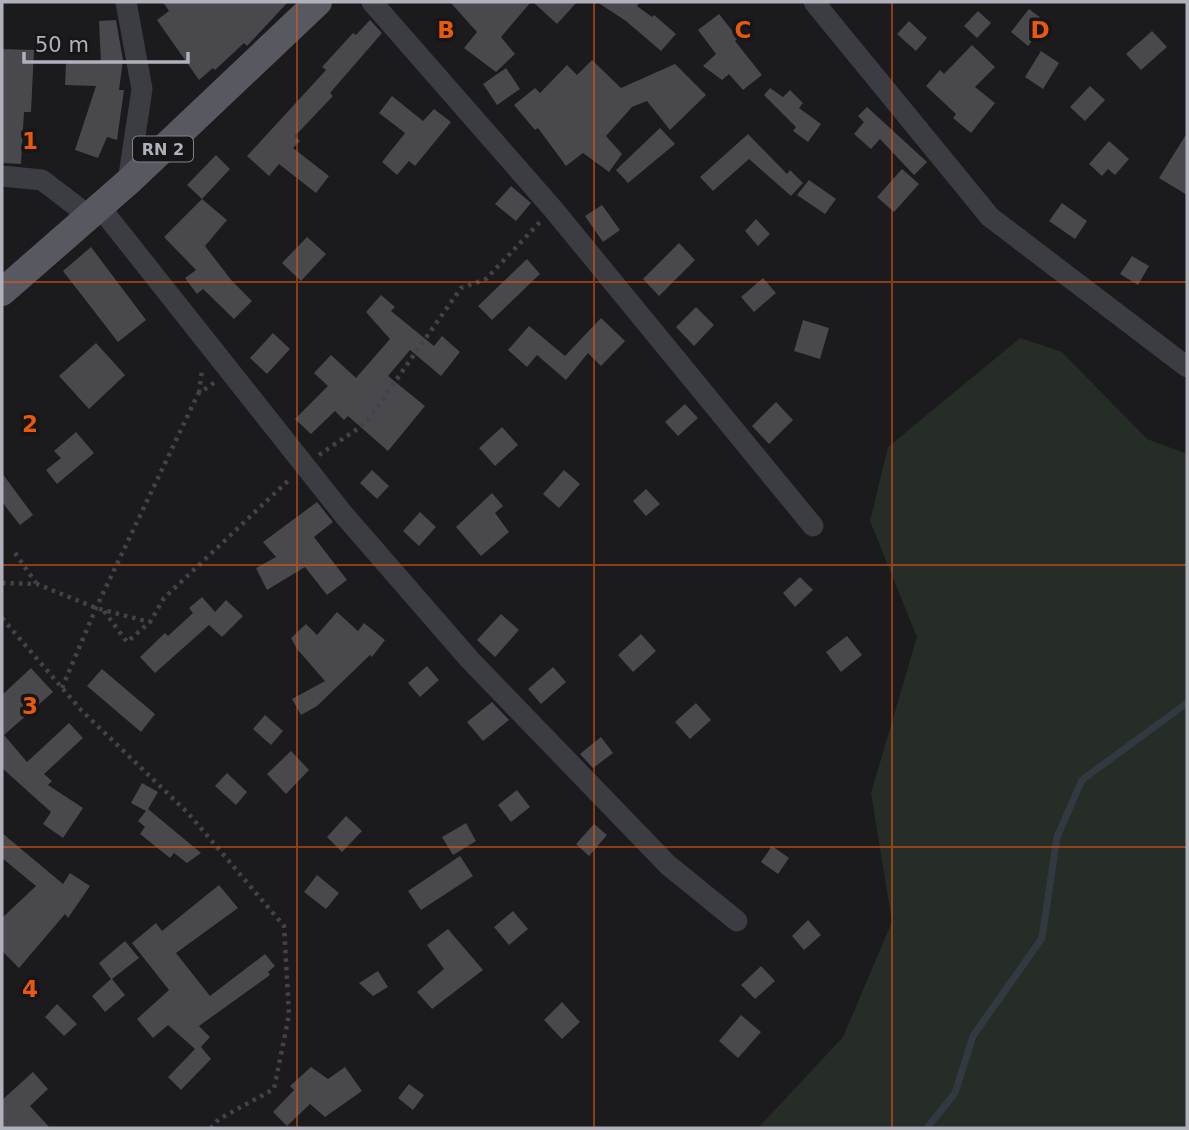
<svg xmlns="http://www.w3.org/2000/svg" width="1189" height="1130" font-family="'DejaVu Sans',sans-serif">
<rect width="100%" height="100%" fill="#1b1b1d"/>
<polygon fill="#252d26" points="1020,338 1062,352 1147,439 1187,454 1187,1128 758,1128 843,1037 892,922 871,793 917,637 870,521 888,447"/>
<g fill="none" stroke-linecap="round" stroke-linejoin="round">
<polyline stroke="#323940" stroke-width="7" points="927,1128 955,1093 973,1036 1042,938 1057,837 1082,780 1187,703"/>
</g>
<g fill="#48484d">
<polygon points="163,2 288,2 247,46 244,43 215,70 213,68 199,80 157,20 169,11"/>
<polygon points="450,2 531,2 501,37 515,54 496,72 464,48 477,32"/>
<polygon points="533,2 577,2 557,24"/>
<polygon points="597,2 640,2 637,6 652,17 654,15 676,34 661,51 626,21"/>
<polygon points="1029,9 1046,22 1028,46 1011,32"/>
<polygon points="978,11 991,23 977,38 964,26"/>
<polygon points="719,14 738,38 735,41 762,75 743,90 729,74 722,80 703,66 716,54 698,30"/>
<polygon points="116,20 123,60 119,90 124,90 117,140 107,137 98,158 75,150 96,86 65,85 66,63 101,63 99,21"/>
<polygon points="370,20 382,33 330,93 333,96 295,136 300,141 293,148 329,176 316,193 279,164 269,176 247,156 326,70 322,67 353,33 356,35"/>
<polygon points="909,21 927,38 916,51 897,34"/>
<polygon points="1152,31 1167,47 1141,70 1126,54"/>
<polygon points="972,45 995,67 975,87 995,103 971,133 953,118 956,114 926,86 940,70 944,74"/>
<polygon points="2,49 34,50 31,112 24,112 21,164 2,163"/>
<polygon points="1041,51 1059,63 1043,89 1025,77"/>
<polygon points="592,60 621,88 675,64 706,95 670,130 647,101 632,107 606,136 622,154 609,172 583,153 566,166 538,128 535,130 514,105 535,88 540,93 567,65 577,75"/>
<polygon points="506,68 520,89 497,105 483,84"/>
<polygon points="1090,86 1105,100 1085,121 1070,107"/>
<polygon points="770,88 783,97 790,90 803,103 799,108 821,124 808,142 793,131 796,127 764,95"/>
<polygon points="392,96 423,121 434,109 451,122 415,166 409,161 397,175 382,162 405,133 379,113"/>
<polygon points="867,107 927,162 914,175 880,139 871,149 854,134 864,122 858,116"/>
<polygon points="660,128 675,144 628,183 616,170"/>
<polygon points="1187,133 1187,195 1159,178"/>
<polygon points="748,134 787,174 790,170 803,183 791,196 749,159 713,191 700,177"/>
<polygon points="1109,141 1129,159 1115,175 1108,169 1102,176 1089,164"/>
<polygon points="216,155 230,169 202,199 227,220 205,246 232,281 252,301 234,319 203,289 197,294 185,278 196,270 164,237 202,199 187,185"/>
<polygon points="902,169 919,184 894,212 877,197"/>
<polygon points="809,180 836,199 825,214 797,195"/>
<polygon points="511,186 531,203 516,221 495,204"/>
<polygon points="1062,203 1087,221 1075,239 1049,221"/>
<polygon points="602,205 620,230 603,242 585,216"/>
<polygon points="756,219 770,234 758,246 745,231"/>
<polygon points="307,237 326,254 301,281 282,263"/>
<polygon points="679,243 695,260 659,296 643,279"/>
<polygon points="91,247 146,320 118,342 63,271"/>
<polygon points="1132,256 1149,266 1138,285 1120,274"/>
<polygon points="527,259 540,274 492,320 478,306"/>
<polygon points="763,278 776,293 754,312 741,297"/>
<polygon points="381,295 395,307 391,311 434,346 442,336 460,352 441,376 410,350 388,376 425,406 388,451 348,416 344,420 335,411 311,434 295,419 328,386 314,373 331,355 356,378 390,339 366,312"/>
<polygon points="696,307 714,325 694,346 676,327"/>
<polygon points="601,318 625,341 601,366 588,353 566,380 537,355 527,367 508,350 529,326 565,356"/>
<polygon points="803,320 829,328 820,359 794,351"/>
<polygon points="273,333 290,349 267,374 250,358"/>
<polygon points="96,343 125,375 89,409 59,376"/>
<polygon points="776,402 793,420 769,444 752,426"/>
<polygon points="685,404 698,418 678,436 665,422"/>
<polygon points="502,427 518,445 495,466 479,448"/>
<polygon points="76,432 94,453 57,484 46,470 61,458 54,451"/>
<polygon points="372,470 389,486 377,499 360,483"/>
<polygon points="564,470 580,484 559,508 543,494"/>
<polygon points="2,473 33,515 20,525 2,502"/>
<polygon points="646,489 660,504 646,516 633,501"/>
<polygon points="492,493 503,506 495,513 509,532 481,556 456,527"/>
<polygon points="317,502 333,522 314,537 347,580 327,595 305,567 267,590 256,568 276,557 263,542"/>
<polygon points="420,512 436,527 419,546 403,531"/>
<polygon points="800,577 813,590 795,607 783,593"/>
<polygon points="202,597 215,612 226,600 243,616 222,637 209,625 155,673 140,657 165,633 168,636 193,613 189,608"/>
<polygon points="337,612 358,631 364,623 385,640 372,657 370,655 317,706 301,715 292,699 325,681 297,649 291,638 306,624 317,635"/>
<polygon points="501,614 519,630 495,657 477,640"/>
<polygon points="641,634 656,651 633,672 618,655"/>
<polygon points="847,636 862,655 841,672 826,652"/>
<polygon points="427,666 439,680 420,697 408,683"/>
<polygon points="553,667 566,682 541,704 528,689"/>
<polygon points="31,668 53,692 4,735 27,762 69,723 83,738 44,774 52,781 48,785 83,808 63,838 43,824 51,812 2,768 2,695"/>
<polygon points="102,669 155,714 141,732 87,686"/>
<polygon points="492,702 509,720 483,741 467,722"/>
<polygon points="696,703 711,720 690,739 675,722"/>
<polygon points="265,715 283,731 271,745 253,729"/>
<polygon points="601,737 613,753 593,768 580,754"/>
<polygon points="291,751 309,770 286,794 267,774"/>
<polygon points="227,773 247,792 236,805 215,786"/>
<polygon points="142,783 158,792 148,809 201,853 187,863 174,853 170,858 140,834 145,827 138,821 146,811 131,803"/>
<polygon points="517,790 530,807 511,822 498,805"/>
<polygon points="346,816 362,831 342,852 327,837"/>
<polygon points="466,823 476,841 453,855 442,837"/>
<polygon points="594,824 607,835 589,856 576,844"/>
<polygon points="2,833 63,884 70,873 90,886 68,918 65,914 19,968 2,951 2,918 36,886 2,858"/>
<polygon points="772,846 789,858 778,874 761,862"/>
<polygon points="460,856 473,876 421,910 408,891"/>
<polygon points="317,875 339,893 326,909 304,892"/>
<polygon points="219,885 238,908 176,953 210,996 265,954 275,966 268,972 270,975 199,1026 210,1037 201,1047 211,1059 181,1090 168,1077 195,1049 168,1025 153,1038 137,1019 169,990 132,943 156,923 162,931"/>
<polygon points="513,911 528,929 509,945 494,927"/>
<polygon points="808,920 821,935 804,950 792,936"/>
<polygon points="448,929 483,970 432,1009 417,992 444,969 427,945"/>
<polygon points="125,941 139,958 112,979 125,995 105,1012 92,996 111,979 99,963"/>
<polygon points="761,966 775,981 755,999 741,985"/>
<polygon points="378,971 388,987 373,996 359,983"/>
<polygon points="562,1002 580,1022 562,1039 544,1020"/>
<polygon points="57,1004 77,1024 64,1036 45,1017"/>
<polygon points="741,1015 761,1032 738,1058 719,1041"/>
<polygon points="311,1067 328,1079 345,1067 362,1091 325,1117 310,1104 287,1126 273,1112 294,1090 290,1086"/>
<polygon points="33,1072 48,1089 30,1106 50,1128 2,1128 2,1100"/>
<polygon points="409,1084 424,1095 413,1110 398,1098"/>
</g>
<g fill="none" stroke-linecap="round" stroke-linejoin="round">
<g stroke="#424348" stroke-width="4.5" stroke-dasharray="3.5 5" stroke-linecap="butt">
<polyline points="199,393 202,370"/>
<polyline points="319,455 366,423 461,288 486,279 540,222"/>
<polyline points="15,553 36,583"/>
<polyline points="2,583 37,584 96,608 149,622"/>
<polyline points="104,611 127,642 150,622 164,598 291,478"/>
<polyline points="2,618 81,710 188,813 284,926 289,1015 274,1089 219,1119 211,1128"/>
<polyline points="62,688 96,608 198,394 215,382"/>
</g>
<g stroke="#3c3d42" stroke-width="21">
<polyline points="126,2 142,89 128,182"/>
<polyline points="372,2 553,209 813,526"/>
<polyline points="814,2 990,217 1187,367"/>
<polyline points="2,176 42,180 89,216"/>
<polyline points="99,206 344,515 470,660 668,865 737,921"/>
</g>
<polyline stroke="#585960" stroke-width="28" points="2,292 128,182 318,2"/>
</g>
<path fill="none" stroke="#e8590c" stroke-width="2" stroke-opacity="0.55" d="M297,2V1128M594,2V1128M892,2V1128M2,282H1187M2,565H1187M2,847H1187"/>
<g text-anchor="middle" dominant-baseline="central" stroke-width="7" stroke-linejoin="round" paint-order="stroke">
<rect fill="#161618" stroke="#81828a" stroke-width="2" x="133" y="136.5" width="60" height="25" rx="5"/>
<g font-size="16" font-weight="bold" fill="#afb1bb">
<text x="163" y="149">RN 2</text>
</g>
</g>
<g font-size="23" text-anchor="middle" font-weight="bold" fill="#e8590c" stroke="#161618" stroke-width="7" stroke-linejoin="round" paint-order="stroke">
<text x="446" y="38">B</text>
<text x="743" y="38">C</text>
<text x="1040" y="38">D</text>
<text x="30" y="149">1</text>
<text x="30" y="432">2</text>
<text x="30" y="714">3</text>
<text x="30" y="997">4</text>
</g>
<rect width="1189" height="1130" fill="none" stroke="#afb1bb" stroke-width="7"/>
<path d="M24 52v10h164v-10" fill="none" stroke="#afb1bb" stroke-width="3.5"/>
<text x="35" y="52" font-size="21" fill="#afb1bb" stroke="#161618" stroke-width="5" paint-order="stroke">50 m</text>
</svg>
